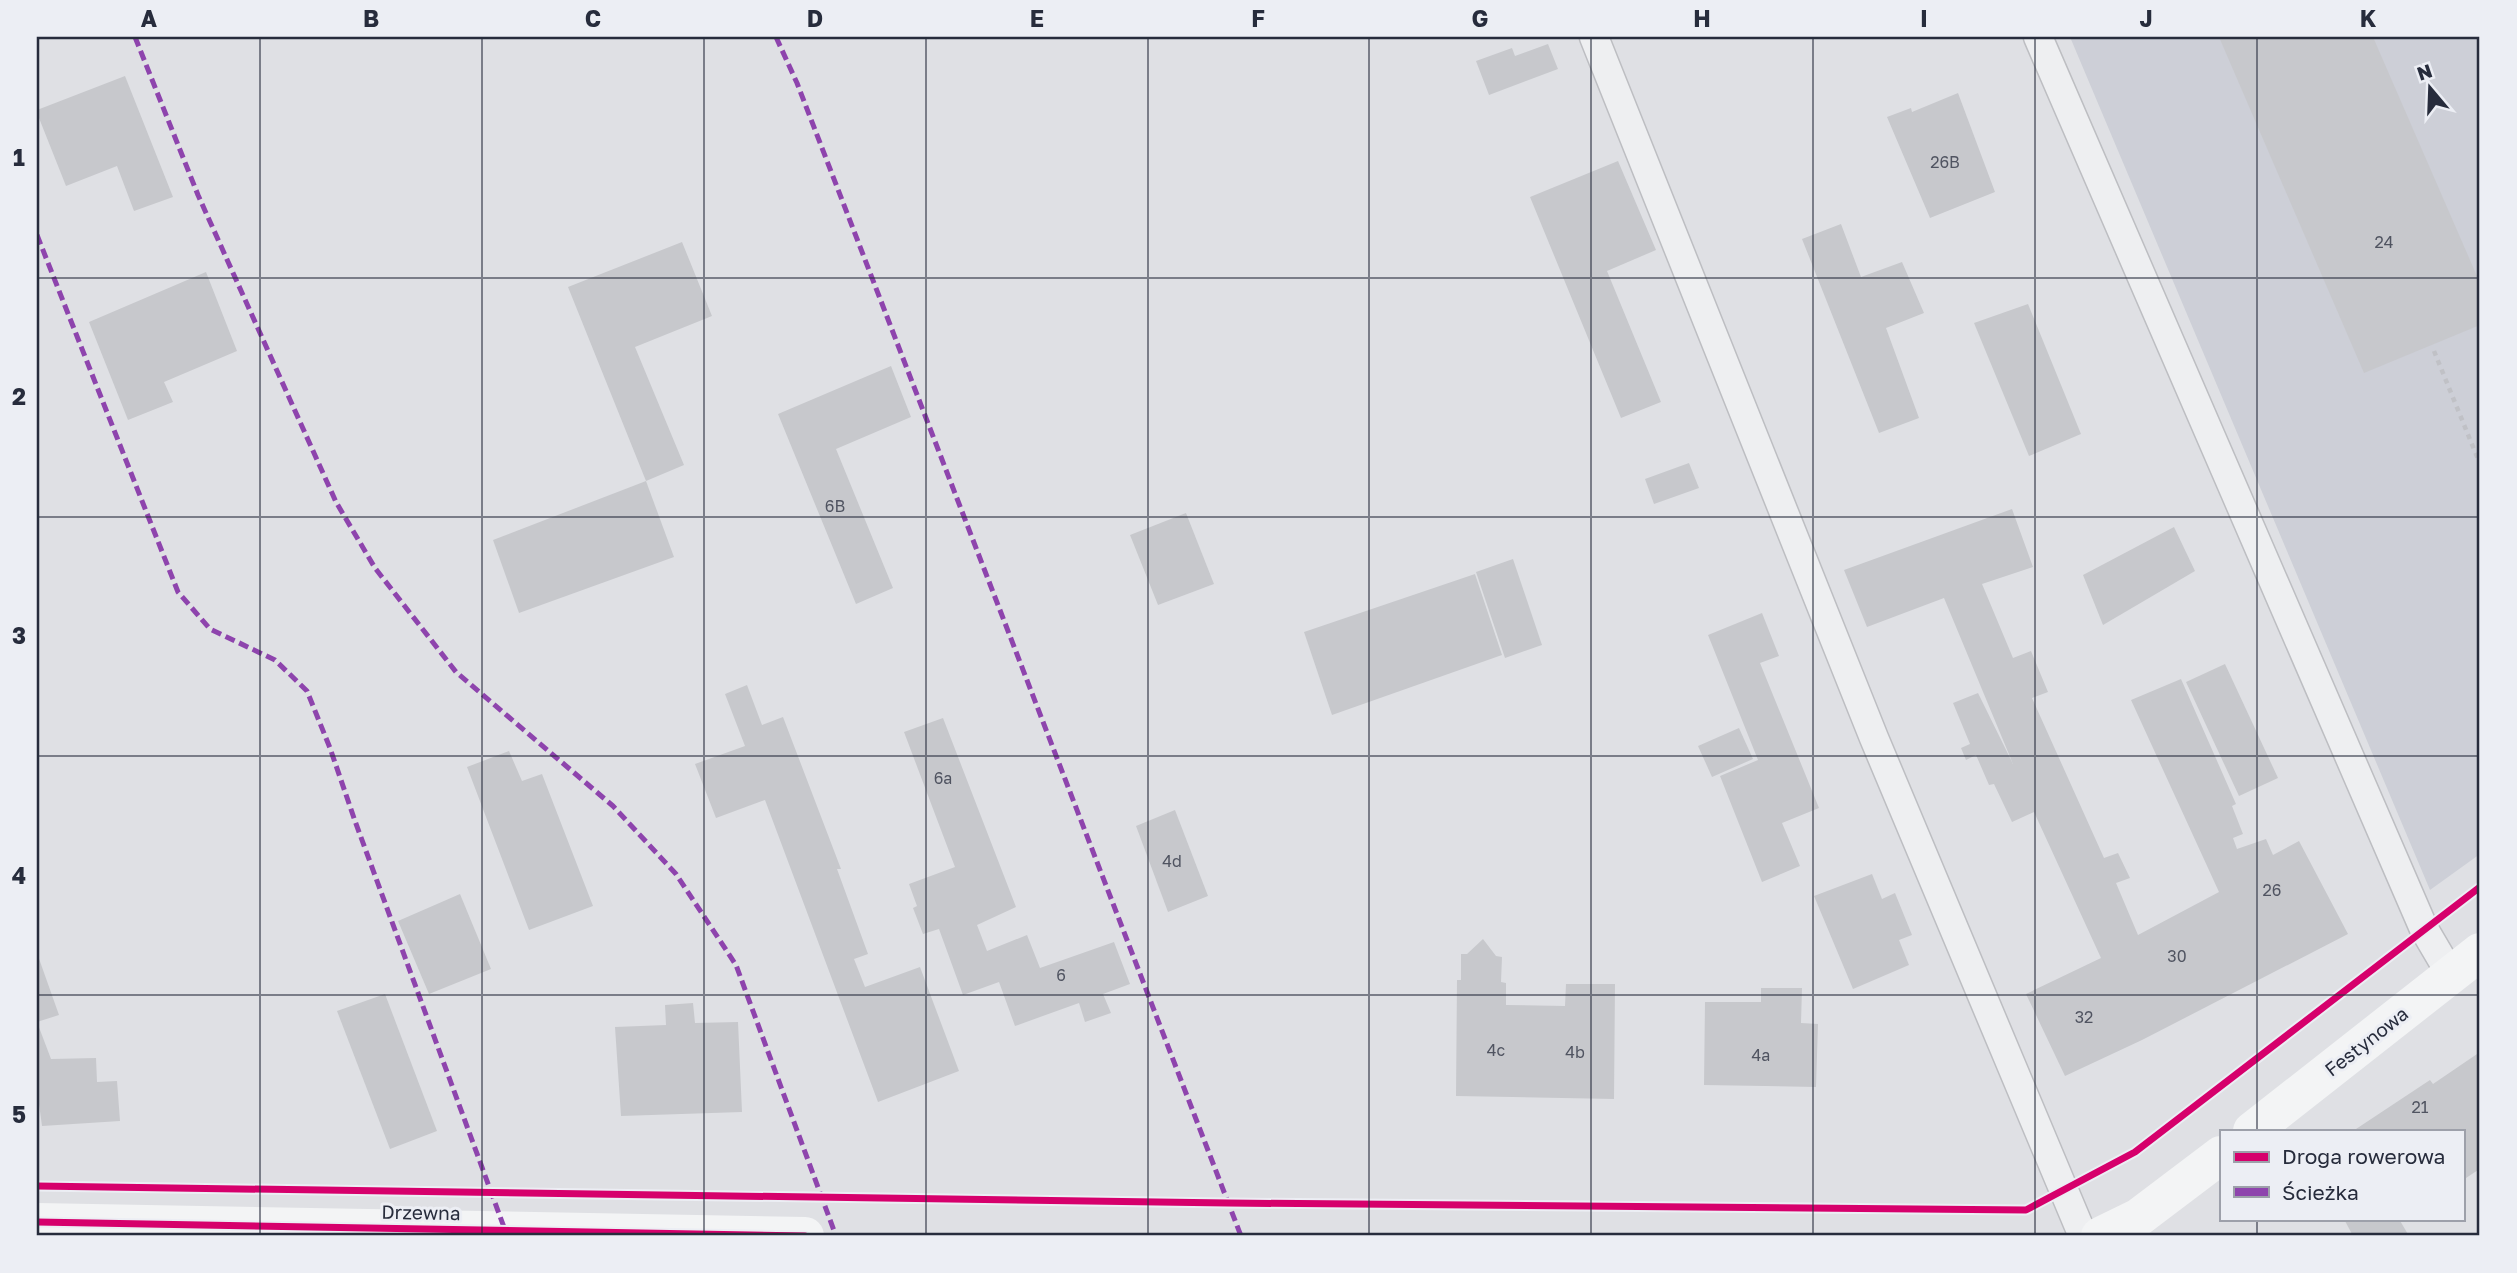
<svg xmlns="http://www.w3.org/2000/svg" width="2517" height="1273" font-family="'Golos Text',sans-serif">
<rect width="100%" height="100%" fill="#dfe0e4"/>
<polygon fill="#cdcfd7" points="2070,37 2480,37 2480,854 2430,890"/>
<g fill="#c7c8cc">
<polygon points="2219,37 2373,37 2480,283 2480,325 2364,373"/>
<polygon points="1548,44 1558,69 1489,95 1476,61 1512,48 1515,56"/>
<polygon points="125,76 173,197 134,211 117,166 66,186 37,113 37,110"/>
<polygon points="1958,93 1995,192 1930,218 1887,117 1911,108 1912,112"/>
<polygon points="1618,161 1656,250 1607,271 1661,402 1621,418 1530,197"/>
<polygon points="1841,224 1861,277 1902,262 1924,313 1886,328 1919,418 1879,433 1802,239"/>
<polygon points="682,242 712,316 635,347 684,465 646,481 568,287"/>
<polygon points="206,272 237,351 164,382 173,402 128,420 89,322"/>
<polygon points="2028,304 2081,434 2029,456 1974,323"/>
<polygon points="891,366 911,417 836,449 893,588 856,604 778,414"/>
<polygon points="1689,463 1699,488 1654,504 1645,479"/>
<polygon points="646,481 674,557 519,613 493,540"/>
<polygon points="2012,509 2033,567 1982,584 2013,658 2031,651 2048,692 2032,698 2104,858 2118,853 2130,878 2116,883 2138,935 2219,892 2131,700 2181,679 2236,804 2232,806 2243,834 2233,838 2237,849 2266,839 2273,855 2299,841 2348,934 2142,1040 2065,1076 2026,994 2101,958 2034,812 2012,822 1994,784 1989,785 1976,755 1966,760 1961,748 1970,744 1953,703 1978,693 2013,764 1944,598 1867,627 1844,570"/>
<polygon points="1186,513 1214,584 1158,605 1130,535"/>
<polygon points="2174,527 2195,571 2103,625 2083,575"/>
<polygon points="1513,559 1542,645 1505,658 1476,572"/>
<polygon points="1475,574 1502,655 1332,715 1304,632"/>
<polygon points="1762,613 1779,656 1760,663 1819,808 1782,823 1800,866 1762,882 1720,776 1758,760 1708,635"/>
<polygon points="2225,664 2278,778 2239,796 2186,682"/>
<polygon points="747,685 762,725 783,717 841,869 837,869 868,954 854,959 865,987 920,967 959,1071 878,1102 765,800 716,818 695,764 745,746 725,694"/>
<polygon points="943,718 1016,907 977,925 987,951 1027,935 1040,968 1114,942 1130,984 1103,994 1111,1013 1085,1022 1079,1003 1015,1026 999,982 963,995 939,929 923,934 913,908 917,906 909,884 955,867 904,732"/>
<polygon points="1739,728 1753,759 1712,777 1698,746"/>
<polygon points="509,751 522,781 542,774 593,906 529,930 467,767"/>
<polygon points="1175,810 1208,896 1168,912 1136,826"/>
<polygon points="1872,874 1882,899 1895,893 1912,935 1899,940 1909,965 1853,989 1814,896"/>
<polygon points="460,894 491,969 429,994 398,921"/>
<polygon points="1483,939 1496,956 1502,957 1501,982 1506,983 1506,1005 1565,1006 1566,984 1615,984 1614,1099 1456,1096 1457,980 1461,980 1461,954 1467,954"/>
<polygon points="37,953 59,1015 37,1022 51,1059 96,1058 97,1082 117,1081 120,1121 42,1126 37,1089"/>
<polygon points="1761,988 1802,988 1801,1023 1818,1024 1816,1087 1704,1085 1705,1002 1761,1002"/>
<polygon points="385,994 437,1131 390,1149 337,1011"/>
<polygon points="693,1003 695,1023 738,1022 742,1112 621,1116 615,1027 666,1025 665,1005"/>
<polygon points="2480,1052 2478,1170 2463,1180 2463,1131 2353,1131 2430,1080 2433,1084"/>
<polygon points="2344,1219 2399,1219 2409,1236 2353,1236"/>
</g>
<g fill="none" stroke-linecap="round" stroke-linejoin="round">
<defs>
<g id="lane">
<polyline points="1594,37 1874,738 2083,1236"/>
<polyline points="2038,37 2424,929 2451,975"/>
</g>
</defs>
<use href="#lane" stroke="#bdbec2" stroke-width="31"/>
<polyline stroke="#c0c1c6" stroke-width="4.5" stroke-dasharray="5 5" stroke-linecap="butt" points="2434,351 2480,464"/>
<use href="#lane" stroke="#eeeff1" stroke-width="28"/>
<g stroke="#f3f4f5" stroke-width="38">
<polyline points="2252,1131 2480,952"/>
<polyline points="37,1222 805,1236"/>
<polyline points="2100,1236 2139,1217 2221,1155"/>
</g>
<g stroke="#8e44ad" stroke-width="5" stroke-dasharray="10 5" stroke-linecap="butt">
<polyline points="135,37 198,195 336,502 375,568 456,672 613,806 676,874 736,965 836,1236"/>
<polyline points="776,37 797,83 1241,1236"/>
<polyline points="37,235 178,592 210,629 275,660 307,691 330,748 355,821 505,1230"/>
</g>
<defs>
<g id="cycleway">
<polyline points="37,1186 1228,1203 2026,1210 2135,1152 2480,887"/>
<polyline points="37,1222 805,1236"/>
</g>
</defs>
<use href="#cycleway" stroke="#eceef4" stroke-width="11"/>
<use href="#cycleway" stroke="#d6006c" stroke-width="7"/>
</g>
<path fill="none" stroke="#272c3c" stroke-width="2" stroke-opacity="0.55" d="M260,37V1236M482,37V1236M704,37V1236M926,37V1236M1148,37V1236M1369,37V1236M1591,37V1236M1813,37V1236M2035,37V1236M2257,37V1131M37,278H2480M37,517H2480M37,756H2480M37,995H2480M2257,1219V1236"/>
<g text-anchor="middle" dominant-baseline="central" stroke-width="6" stroke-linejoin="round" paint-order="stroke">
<g font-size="16" fill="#505461">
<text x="1945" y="162">26B</text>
<text x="2384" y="242">24</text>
<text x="835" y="506">6B</text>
<text x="943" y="778">6a</text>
<text x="1172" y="861">4d</text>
<text x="2272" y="890">26</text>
<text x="2177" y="956">30</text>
<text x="1061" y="975">6</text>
<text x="2084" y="1017">32</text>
<text x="1496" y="1050">4c</text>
<text x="1575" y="1052">4b</text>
<text x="1761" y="1055">4a</text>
<text x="2420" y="1107">21</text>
</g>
<g font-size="19" fill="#272c3c" stroke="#eceef4">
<text transform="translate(2366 1041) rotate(-38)">Festynowa</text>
<text transform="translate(421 1212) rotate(1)">Drzewna</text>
</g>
</g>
<rect width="2517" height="1273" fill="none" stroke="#eceef4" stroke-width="77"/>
<rect x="2220" y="1130" width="245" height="91" fill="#eceef4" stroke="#9da0aa" stroke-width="2"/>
<rect x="2234" y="1152" width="35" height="10" fill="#d6006c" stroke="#9da0aa" stroke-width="2"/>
<text x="2282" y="1164" font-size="21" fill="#272c3c">Droga rowerowa</text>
<rect x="2234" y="1187" width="35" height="10" fill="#8e44ad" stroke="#9da0aa" stroke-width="2"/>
<text x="2282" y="1200" font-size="21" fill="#272c3c">Ścieżka</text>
<g transform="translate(2430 88) rotate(341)" stroke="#eceef4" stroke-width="5" paint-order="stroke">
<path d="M0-5L12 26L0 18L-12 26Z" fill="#272c3c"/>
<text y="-10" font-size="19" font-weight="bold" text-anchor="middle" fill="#272c3c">N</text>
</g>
<rect x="38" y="38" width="2440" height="1196" fill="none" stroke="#272c3c" stroke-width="2.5"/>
<g font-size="23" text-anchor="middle" font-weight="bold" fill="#272c3c">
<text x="149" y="27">A</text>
<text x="371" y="27">B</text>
<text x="593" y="27">C</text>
<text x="815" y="27">D</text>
<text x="1037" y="27">E</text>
<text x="1258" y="27">F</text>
<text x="1480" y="27">G</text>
<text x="1702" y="27">H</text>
<text x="1924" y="27">I</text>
<text x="2146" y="27">J</text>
<text x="2368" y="27">K</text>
<text x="19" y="166">1</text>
<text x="19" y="405">2</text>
<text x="19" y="644">3</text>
<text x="19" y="884">4</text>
<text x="19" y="1123">5</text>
</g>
</svg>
